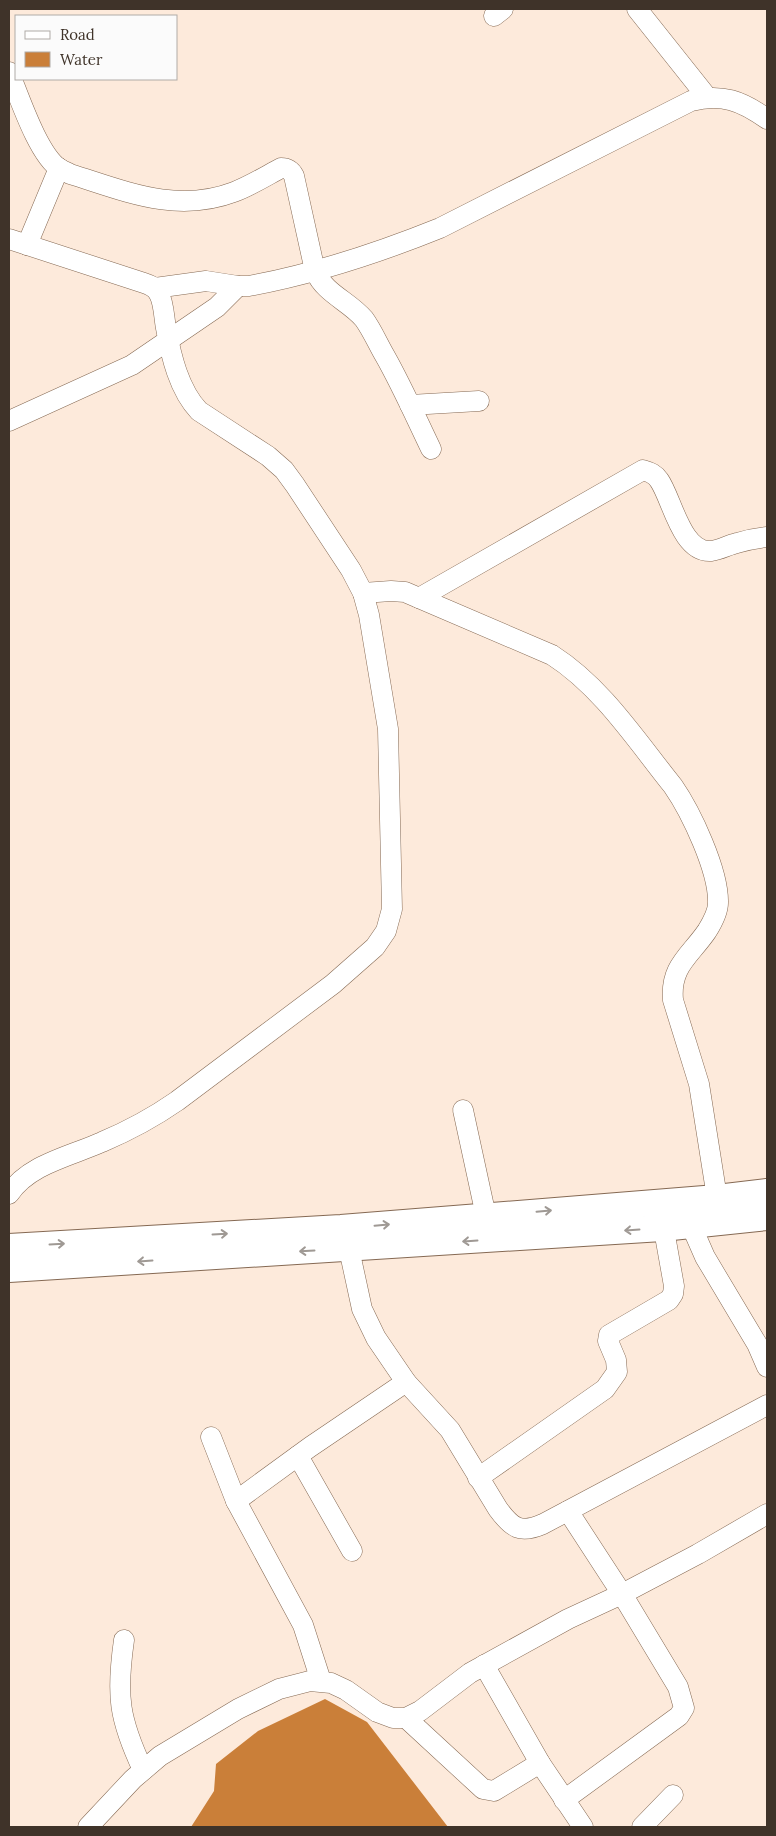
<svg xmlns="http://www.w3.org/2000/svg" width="776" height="1836" font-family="Lora,serif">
<rect width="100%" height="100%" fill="#fdeadb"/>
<polygon fill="#ca7f39" points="325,1699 367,1722 448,1827 191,1827 214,1791 216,1764 258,1731"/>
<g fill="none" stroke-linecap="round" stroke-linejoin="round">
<defs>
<g id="minor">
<polyline points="637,9 707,97"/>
<polyline points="494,16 503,9"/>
<path d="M9,72C19,96 38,155 60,169C63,171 67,172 70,174C125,191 176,214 234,192C250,186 266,176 281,168C288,168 291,170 294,176L315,271C325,294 349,301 364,319C372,330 378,344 385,356C402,386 416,418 431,449"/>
<path d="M9,239L144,283C150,285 156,287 159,294C164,303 164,318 166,328C171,356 179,390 199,411L268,456L284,470L295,485L351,570L363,593L369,615L388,729L392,909L386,931L375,947L333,984L177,1101C154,1117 128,1131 102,1142C71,1156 29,1164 9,1194"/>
<polyline points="27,245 59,168"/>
<path d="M155,288L206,281L238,286H249C314,274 378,253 440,228L691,101C722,93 742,101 767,119"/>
<polyline points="410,405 479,401"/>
<polyline points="9,421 132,365 217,307 238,286"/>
<path d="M363,593L391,591L405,592L552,655C602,687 636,740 673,786C691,812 719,871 718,903C718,912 712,923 707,931C690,956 670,966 673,1000L699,1084L719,1210"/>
<path d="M419,598L643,470C650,472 655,474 659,480C672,498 681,553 711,551C720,550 728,545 737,543C747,540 757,538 767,537"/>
<polyline points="463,1110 486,1216"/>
<polyline points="691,1225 705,1257 757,1344 767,1367"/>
<path d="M349,1249L362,1309L376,1338L406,1382L450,1430L498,1509C512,1528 520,1534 543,1524L767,1405"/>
<polyline points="211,1437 236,1501 303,1625 321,1681"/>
<polyline points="298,1456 352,1551"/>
<polyline points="478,1478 605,1389 617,1372 616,1360 608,1341 609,1335 669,1300 673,1294 674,1286 661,1213"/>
<polyline points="236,1501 310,1447 406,1382"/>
<path d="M124,1640C116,1696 119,1719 143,1770"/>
<polyline points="484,1665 540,1763 583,1827"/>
<polyline points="406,1718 483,1789 494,1791 540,1763"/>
<polyline points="564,1800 679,1716 684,1708 678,1687 622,1594 568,1511"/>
<polyline points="88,1827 133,1779 160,1756 238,1709 279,1689 310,1681 331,1683 346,1690 377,1712 393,1718 406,1718 420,1711 470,1673 568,1619 622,1594 698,1554 767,1514"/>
<polyline points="642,1827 673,1795"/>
</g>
<g id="major">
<polyline points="9,1247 341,1228 717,1198 767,1192"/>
<polyline points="9,1269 662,1228 767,1217"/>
</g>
</defs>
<use href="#minor" stroke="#856953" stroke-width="21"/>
<use href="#major" stroke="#856953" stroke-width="28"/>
<use href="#minor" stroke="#fff" stroke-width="20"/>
<use href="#major" stroke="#fff" stroke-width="26"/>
</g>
<defs><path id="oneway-shaft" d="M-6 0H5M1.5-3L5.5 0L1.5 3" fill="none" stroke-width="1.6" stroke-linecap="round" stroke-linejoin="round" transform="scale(1.25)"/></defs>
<g stroke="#9f9994">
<use href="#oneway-shaft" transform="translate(544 1211) rotate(-5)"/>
<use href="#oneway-shaft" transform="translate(382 1225) rotate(-5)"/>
<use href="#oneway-shaft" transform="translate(632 1230) rotate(176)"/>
<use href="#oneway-shaft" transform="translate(220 1234) rotate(-3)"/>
<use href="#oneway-shaft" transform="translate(470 1241) rotate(176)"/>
<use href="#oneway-shaft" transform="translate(57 1244) rotate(-3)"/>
<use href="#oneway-shaft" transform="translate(307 1251) rotate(177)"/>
<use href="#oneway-shaft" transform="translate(145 1261) rotate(176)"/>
</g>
<rect width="776" height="1836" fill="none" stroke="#3f3329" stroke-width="20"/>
<rect x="15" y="15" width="162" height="65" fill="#fbfbfb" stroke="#b0aba7"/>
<rect x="25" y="31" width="25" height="8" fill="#ffffff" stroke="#b0aba7"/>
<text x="60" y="40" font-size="15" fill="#3f3329">Road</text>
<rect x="25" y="52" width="25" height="15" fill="#ca7f39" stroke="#b0aba7"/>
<text x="60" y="65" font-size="15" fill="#3f3329">Water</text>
</svg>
